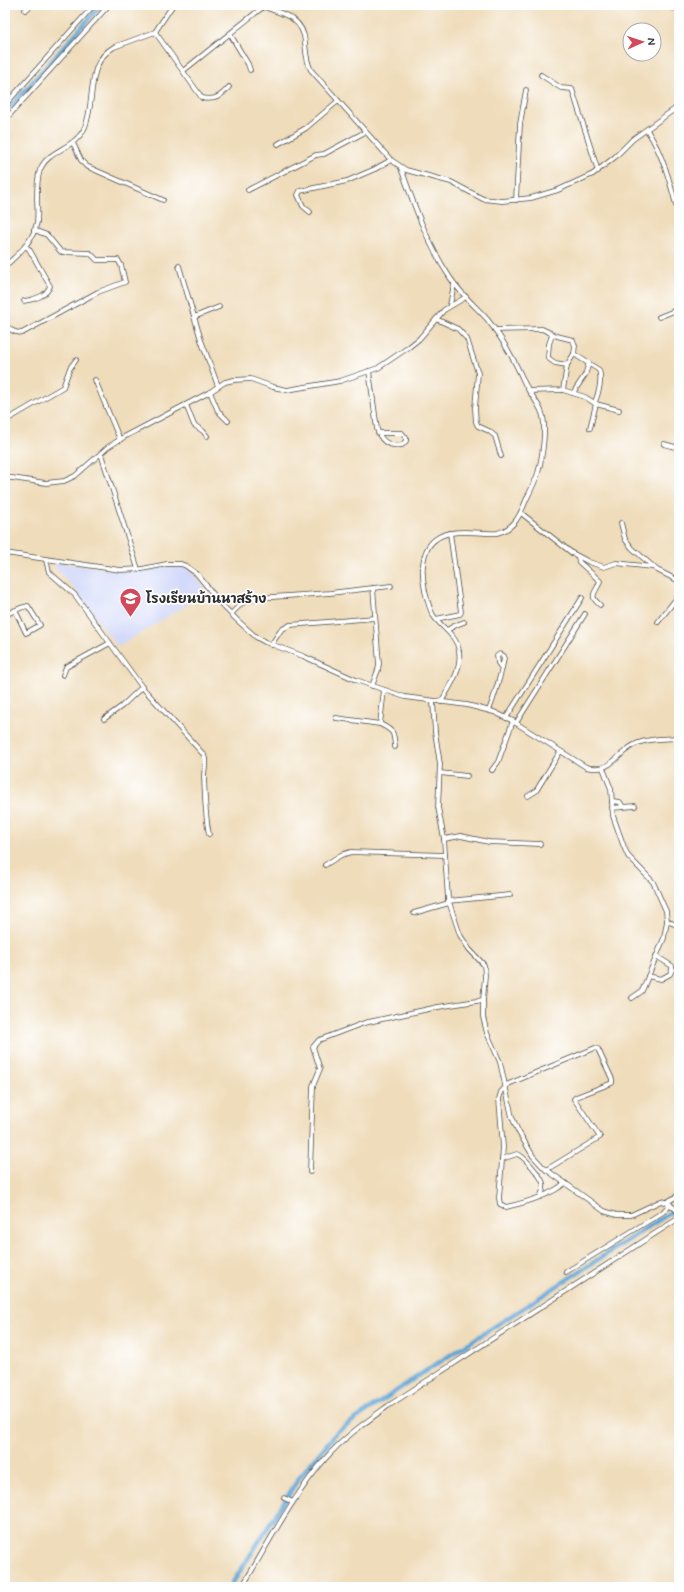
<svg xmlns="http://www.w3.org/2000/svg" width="684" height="1592" font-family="Mynerve,'Playpen Sans Thai',sans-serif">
<rect width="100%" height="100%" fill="#fff"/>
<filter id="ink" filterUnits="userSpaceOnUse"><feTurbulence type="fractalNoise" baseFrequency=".025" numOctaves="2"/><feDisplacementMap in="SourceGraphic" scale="8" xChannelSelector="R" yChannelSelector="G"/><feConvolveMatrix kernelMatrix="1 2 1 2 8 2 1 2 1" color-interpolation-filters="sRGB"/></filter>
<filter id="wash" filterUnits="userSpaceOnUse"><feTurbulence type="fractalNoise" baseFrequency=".012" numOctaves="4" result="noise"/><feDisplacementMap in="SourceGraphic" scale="16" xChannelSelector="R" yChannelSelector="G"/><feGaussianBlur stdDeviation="0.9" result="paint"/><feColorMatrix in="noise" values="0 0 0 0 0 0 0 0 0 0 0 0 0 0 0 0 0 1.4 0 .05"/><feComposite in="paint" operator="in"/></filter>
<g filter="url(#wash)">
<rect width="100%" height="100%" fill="#efdcba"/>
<polygon fill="#d2d9f9" points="53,562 126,571 177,565 190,570 208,592 118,647 72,586 57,570"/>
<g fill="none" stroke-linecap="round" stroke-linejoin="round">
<g stroke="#61a5d6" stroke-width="4.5">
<polyline points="5,113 101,5"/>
<polyline points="230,1587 301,1475 338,1431 418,1376 679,1207"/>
</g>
</g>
</g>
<g filter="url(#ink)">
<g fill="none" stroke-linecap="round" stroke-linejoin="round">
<defs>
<g id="minor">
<path d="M259,5C280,13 303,16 305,42C306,52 306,61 311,70L391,160L406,170L451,182L483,199L502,201L531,198L558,190L593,174L615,157L633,139L679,106"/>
<polyline points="656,5 679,9"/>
<polyline points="25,10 32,5"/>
<path d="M155,32L202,98C215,101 221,96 229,87"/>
<polyline points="230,34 248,64 250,70"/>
<polyline points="183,71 263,7"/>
<polyline points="541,75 561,88 572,89 598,171"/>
<polyline points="5,105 94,5"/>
<polyline points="5,120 109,5"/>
<path d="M647,130C664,156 671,186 679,216"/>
<polyline points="73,143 81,160 86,166 163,200"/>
<polyline points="278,144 306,128 338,101"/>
<path d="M401,168C414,205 427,243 449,276C459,292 474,305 487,319C503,339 515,361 525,384C530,394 538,402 542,413C547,427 542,459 538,473C535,482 531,490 527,498C521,513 515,529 497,533C482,534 466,530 451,533C421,538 420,567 425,591C427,599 429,608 433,615C441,628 457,635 459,651C462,671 450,686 441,702"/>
<polyline points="248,190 316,155 324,154 365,132"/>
<polyline points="516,200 520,124 526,90"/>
<polyline points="310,212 303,206 298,195 300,191 347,181 375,169 391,160"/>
<path d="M5,266C18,255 34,240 37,222C38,214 37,205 37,197C37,188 37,179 40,170C48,149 76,149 85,127C96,101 85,63 114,47L155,32L173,5"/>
<polyline points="179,266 201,340 218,386"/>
<path d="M24,301C33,300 47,296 50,286L29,249L25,246"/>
<polyline points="450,305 454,284"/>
<polyline points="194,317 219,307"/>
<polyline points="659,317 679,309"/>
<polyline points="436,319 458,329 467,339 478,373 475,408 476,422 478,426 489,431 495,436 501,456"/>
<path d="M5,323C9,330 14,333 22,333L98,292L125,282L121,265L118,260H97L90,253L61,252L47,235L34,230"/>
<path d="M495,330L542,329L557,336L573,340L575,346L574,354L599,370C602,379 599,392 595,402"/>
<polyline points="552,335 549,344 548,358 555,363 567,365"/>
<path d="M369,371L377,429C381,442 389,447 402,445L406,441V438L402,433H378"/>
<polyline points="95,380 120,440"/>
<polyline points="563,390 585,397 596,404 619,410"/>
<polyline points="529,391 563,390 567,365 574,354"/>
<polyline points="210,392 218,411 228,421"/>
<polyline points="573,393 585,375 589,363"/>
<polyline points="186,405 194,425 203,431 207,436"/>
<polyline points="5,421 63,387 70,368 76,360"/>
<polyline points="590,428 596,404"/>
<polyline points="664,444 679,448"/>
<polyline points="101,454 138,569"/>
<polyline points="5,477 46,483 64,481 75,476 108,447 124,437 210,392 225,382 234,380 251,379 273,387 287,390 340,381 378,368 409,347 419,339 444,310 466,297"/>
<polyline points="521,513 572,553 589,562 604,567 616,563 652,567"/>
<polyline points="621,523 625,539 632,548 657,570 679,581"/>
<path d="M5,553L120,570L142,569L167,564H181L186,566L197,574L222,605L237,620L256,637L265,642L303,656L356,680L405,697L467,705L494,712L511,720L586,767C613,774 617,751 638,743C651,738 666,739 679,738"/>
<path d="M578,557L579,562L600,581C597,593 587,594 600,605"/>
<path d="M46,560L49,572L75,595L142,687L204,755C207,762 204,769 204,777C205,796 205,815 209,834"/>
<polyline points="373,588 391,586"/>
<polyline points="231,614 243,602 258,598 330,593 373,588 379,664 378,670 372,686"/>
<path d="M5,615C12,612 20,607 28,606L40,625L26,633L15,610"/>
<polyline points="436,619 460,614 461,612 450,533"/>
<polyline points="658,622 679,595"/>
<polyline points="447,630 456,625 464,622"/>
<polyline points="271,645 281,630 290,625 375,618"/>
<polyline points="63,675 66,667 110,643"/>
<polyline points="433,702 435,732 440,764 438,807 444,839 448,899 460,935 469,949 484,965 485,975 483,1001 483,1017 487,1033 500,1062 512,1117 518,1131 533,1156 544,1168 604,1211 617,1215 631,1215 661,1201 668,1203 679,1212"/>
<path d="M489,710C493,701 504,665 504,656L500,654L497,656L498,663L502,669"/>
<polyline points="336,718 380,724 384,690"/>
<polyline points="506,718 582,598"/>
<polyline points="104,719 122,706 142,687"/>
<polyline points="516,723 585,614"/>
<path d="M380,724C394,731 394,732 395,747"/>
<polyline points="603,768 611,789 613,816 624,847 628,856 653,882 666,911 667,921 679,926"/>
<polyline points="492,770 498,762 513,721"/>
<polyline points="440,773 467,776"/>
<polyline points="528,796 536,791 560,752"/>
<polyline points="612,801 620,802 623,807"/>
<polyline points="612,808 635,806"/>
<polyline points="444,839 461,836 489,842 540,844"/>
<polyline points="325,865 341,855 351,852 445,855"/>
<polyline points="448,901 510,895"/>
<polyline points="414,913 449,903"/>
<polyline points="648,976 661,979 670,974 672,970 672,966 656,956"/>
<polyline points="632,998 642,991 664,938 667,921"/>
<polyline points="506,1085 595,1048 598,1049 612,1079 612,1083 576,1097 574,1099 600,1137 546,1170"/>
<path d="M506,1087L501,1092L499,1099L503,1147L499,1198L500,1204L506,1207C524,1203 551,1195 565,1183"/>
<polyline points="679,1108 679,1109"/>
<polyline points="679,1124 679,1132"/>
<path d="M502,1159L517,1154C523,1155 541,1176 543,1183C544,1187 543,1191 541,1195"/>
<polyline points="310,1172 313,1086 320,1069 313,1047 319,1040 364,1023 438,1007 483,1000"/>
<polyline points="667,1202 679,1195"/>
<polyline points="566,1272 663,1212 670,1204"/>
<polyline points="284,1498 293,1502"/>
<path d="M242,1587C268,1544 292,1497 325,1459C343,1438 366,1422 388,1406L679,1218"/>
</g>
</defs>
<use href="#minor" stroke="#484640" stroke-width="5.5"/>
<use href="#minor" stroke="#fff" stroke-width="4"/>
</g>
</g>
<defs>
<symbol id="school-pin" viewBox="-11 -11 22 30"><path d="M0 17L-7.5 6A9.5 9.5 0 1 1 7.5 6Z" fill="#d1495b" stroke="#fff"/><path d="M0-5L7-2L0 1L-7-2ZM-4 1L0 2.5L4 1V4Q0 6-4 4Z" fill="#fff"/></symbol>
</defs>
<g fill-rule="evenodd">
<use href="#school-pin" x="118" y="586" width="25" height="34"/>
</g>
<g text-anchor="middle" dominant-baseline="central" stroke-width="3.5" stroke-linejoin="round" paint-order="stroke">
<g font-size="13" font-weight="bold" fill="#2b2b2b" stroke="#fff" text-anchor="start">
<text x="146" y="599">โรงเรียนบ้านนาสร้าง</text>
</g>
</g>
<rect width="684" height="1592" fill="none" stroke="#fff" stroke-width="20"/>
<g transform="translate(642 42) rotate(87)"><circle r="19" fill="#ffffff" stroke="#aaaaaa"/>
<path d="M0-3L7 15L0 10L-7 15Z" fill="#d1495b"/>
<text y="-6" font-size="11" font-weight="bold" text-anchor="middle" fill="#2b2b2b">N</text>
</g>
</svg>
